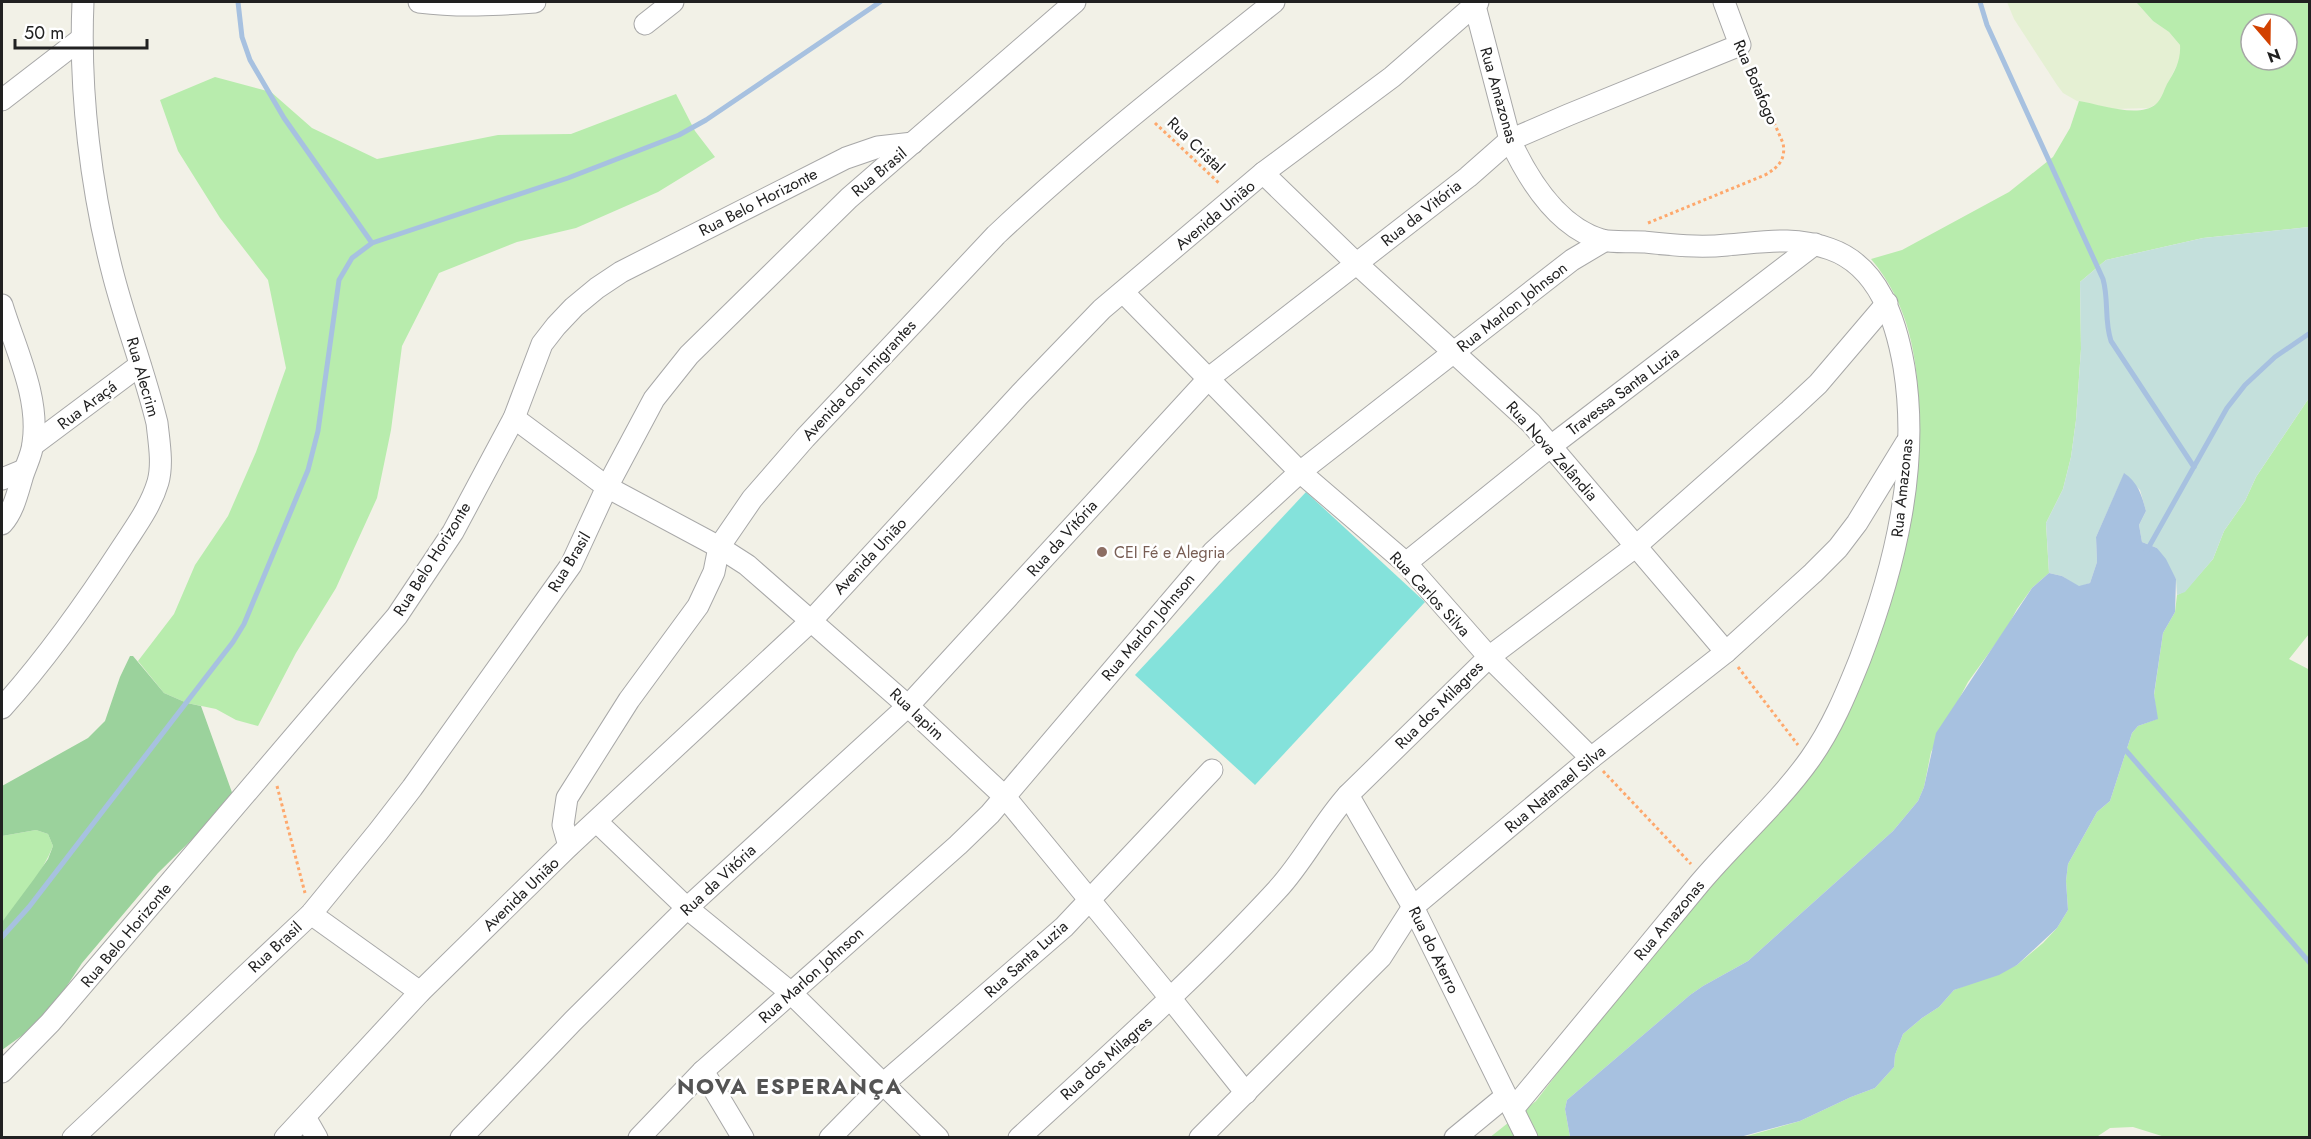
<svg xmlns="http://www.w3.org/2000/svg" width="2311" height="1139" font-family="Jost,sans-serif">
<rect width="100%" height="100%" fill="#f2f1e7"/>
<polygon fill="#e5f0d3" points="2007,2 2136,2 2153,21 2169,32 2180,45 2181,57 2158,103 2149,108 2114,109 2077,101 2063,93 2057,85 2014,19"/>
<g fill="#b8ecad" fill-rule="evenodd">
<path d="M2136,2H2309V227L2203,238L2106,260L2080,282L2081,349L2076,420L2071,457L2063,489L2046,523L2049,573L2032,588L2017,609L2007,628L1968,682L1931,752L1924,787L1918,801L1893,831L1748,961L1703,986L1690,995L1567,1100L1565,1109L1570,1137L1489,1138L1536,1101L1606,1010L1827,737L1918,446C1921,380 1916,312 1871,259L1902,250L2009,192L2053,157L2070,128L2079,101C2099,104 2139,119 2156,104C2161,100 2164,90 2167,84C2175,71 2181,60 2180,45L2169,32L2153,21ZM2251,24H2287V60H2251Z"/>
<polygon points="215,77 271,92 312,128 377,159 498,135 571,134 676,94 695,131 715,157 658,192 576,228 517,242 439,273 402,346 391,430 377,498 336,588 296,653 258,726 236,720 216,709 187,703 164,693 138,661 174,614 195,565 228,516 256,452 286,368 268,280 220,218 178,151 160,100"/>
<polygon points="2309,398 2309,634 2289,659 2310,670 2309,1137 2165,1137 2133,1127 2110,1128 2095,1138 1740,1138 1800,1121 1851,1097 1875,1088 1894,1067 1895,1055 1903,1034 1922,1018 1939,1007 1954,990 2017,965 2043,943 2057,928 2068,910 2066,881 2068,864 2097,812 2110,801 2132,733 2138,726 2157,719 2154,695 2163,633 2175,612 2177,595 2185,591 2213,559 2224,531 2245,501 2256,477"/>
<path d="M36,830L48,834L53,846C42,873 21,901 2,922V836Z"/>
</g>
<polygon fill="#9bd29c" points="130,656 133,656 164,693 187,703 201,706 234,798 158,873 82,963 45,1019 2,1050 2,922 34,879 48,859 53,846 48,834 36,830 2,836 2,786 88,738 105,721 120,677"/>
<polygon fill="#c4e0dc" points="2309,227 2309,398 2256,477 2245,501 2224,531 2213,559 2185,592 2177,595 2176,579 2157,548 2142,542 2139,525 2146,511 2140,490 2124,474 2096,537 2097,562 2090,583 2079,587 2062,576 2049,573 2046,523 2063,489 2071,457 2076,420 2081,349 2080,282 2106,260 2203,238"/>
<polygon fill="#84e2db" points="1306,492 1425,602 1255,785 1135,675"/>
<path fill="#a7c1e0" d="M2124,473C2138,482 2142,496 2146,511L2139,525L2142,542L2157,548L2166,559L2176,579L2175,612L2163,633L2154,694L2158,719L2138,726L2132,733L2110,801L2097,812L2068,864L2066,881L2068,910L2057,928L2017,965L1999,975L1954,990L1939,1007L1922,1018L1903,1034L1895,1055L1894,1067L1875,1088L1851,1097L1800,1121L1740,1137H1570L1565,1109L1567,1100L1690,995L1703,986L1748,961L1893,831L1918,801L1924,787L1936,733L2032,588L2049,573L2062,576L2079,586L2090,583L2097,562L2096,537Z"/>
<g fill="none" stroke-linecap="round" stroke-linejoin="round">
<g stroke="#a7c1e0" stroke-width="5">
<polyline points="238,2 242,37 250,60 284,118 372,243"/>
<path d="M1980,2L1987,25L2103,279C2109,300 2104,320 2111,341L2194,467"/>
<polyline points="2146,552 2227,408 2245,385 2275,357 2310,333"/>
<polyline points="2122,746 2310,963"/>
<polyline points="2,937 29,907 233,642 244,624 308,470 318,431 339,280 352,258 372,243 568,178 679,135 706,120 880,2"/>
</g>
<defs>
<g id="minor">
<path d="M419,2C458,7 496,5 535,2"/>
<path d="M1474,2L1510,140C1528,179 1558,227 1602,240C1615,243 1630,241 1644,242C1672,245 1699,248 1727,245C1765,242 1793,236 1830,249C1879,266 1896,321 1904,367C1920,466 1895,567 1860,659C1846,694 1832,728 1810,759C1778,804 1735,841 1699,884C1637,959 1575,1035 1513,1109"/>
<polyline points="645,24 673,2"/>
<polyline points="2,100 81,39"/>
<polyline points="1263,173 1357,264 1531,423 1726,652"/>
<polyline points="1123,292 1300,472 1406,563 1489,657 1591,758"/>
<path d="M2,305C15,348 40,397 33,443C32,455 25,467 22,478C17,495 13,512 2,524"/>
<polyline points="514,418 607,487 719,547 747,565 908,706 1005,797 1171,999 1246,1093"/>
<polyline points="33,445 140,365"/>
<polyline points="2,479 24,470"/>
<polyline points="1406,563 1551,446 1815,244"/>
<path d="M2,708C47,658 86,603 123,546C136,526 151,506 158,482C163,464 159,442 157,423C145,374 127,327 114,278C91,191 79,92 83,2"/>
<polyline points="1348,795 1413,907 1527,1138"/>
<polyline points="597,822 687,908 790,992 938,1138"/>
<path d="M569,846L563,825L567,798L629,700L698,606L714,572L719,547L752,499L805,438L996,235C1084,152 1180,77 1274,2"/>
<polyline points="311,914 420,992"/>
<polyline points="703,1071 743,1138"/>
<polyline points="2,1072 50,1023 397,616 453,532 514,418 542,344 556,326 574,307 597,288 621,272 846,158 878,147 913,143"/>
<polyline points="305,1117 317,1138"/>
<polyline points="73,1138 311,914 378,832 412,788 571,565 607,487 654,399 689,355 849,198 1075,2"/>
<polyline points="285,1138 420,992 569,846 811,621 1020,394 1102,309 1263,173 1392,77 1478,2"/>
<polyline points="461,1138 573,1021 687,908 908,706 1209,378 1468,177 1510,140 1568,115 1740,45 1724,2"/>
<polyline points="639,1138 703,1071 958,845 990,814 1213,552 1300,472 1572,260 1604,241"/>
<polyline points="830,1138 883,1084 1064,927 1212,770"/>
<path d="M1019,1138C1107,1057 1196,978 1277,890C1304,861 1321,825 1348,795L1489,657L1635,547L1790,410L1818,384L1887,303"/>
<polyline points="1200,1138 1381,957 1413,907 1591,758 1726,652 1813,573 1838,548 1857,523 1906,443"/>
<polyline points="1455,1138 1506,1096"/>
</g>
</defs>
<use href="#minor" stroke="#a8a8a8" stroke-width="23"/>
<g stroke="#fea86c" stroke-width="3" stroke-dasharray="3 3" stroke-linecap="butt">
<polyline points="1155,123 1220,184"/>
<path d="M1648,223L1765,175C1779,167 1786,159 1783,143L1748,63"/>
<polyline points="1738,667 1798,745"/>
<polyline points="1603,771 1691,864"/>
<polyline points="277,786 305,893"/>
</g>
<use href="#minor" stroke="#fff" stroke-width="21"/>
</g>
<circle fill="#8d6e63" stroke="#fff" stroke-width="2" cx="1102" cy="552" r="6"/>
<g text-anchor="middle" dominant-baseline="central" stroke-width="5" stroke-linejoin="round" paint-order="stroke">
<g font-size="16" fill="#212121" stroke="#fff">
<text transform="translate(1756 82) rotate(67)">Rua Botafogo</text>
<text transform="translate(1499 95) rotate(74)">Rua Amazonas</text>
<text transform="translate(1196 145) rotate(44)">Rua Cristal</text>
<text transform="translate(879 172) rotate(-40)">Rua Brasil</text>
<text transform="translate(758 202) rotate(-27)">Rua Belo Horizonte</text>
<text transform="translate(1421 213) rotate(-38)">Rua da Vitória</text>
<text transform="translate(1215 215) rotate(-40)">Avenida União</text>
<text transform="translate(1512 307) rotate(-38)">Rua Marlon Johnson</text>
<text transform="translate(143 377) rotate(74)">Rua Alecrim</text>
<text transform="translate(859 380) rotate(-47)">Avenida dos Imigrantes</text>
<text transform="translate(1623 391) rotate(-37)">Travessa Santa Luzia</text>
<text transform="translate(87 405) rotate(-37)">Rua Araçá</text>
<text transform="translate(1552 451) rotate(48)">Rua Nova Zelândia</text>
<text transform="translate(1902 488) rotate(-84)">Rua Amazonas</text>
<text transform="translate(1062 538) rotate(-48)">Rua da Vitória</text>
<text transform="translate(870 556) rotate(-47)">Avenida União</text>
<text transform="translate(432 559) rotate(-58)">Rua Belo Horizonte</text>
<text transform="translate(569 562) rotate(-59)">Rua Brasil</text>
<text transform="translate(1430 594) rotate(47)">Rua Carlos Silva</text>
<text transform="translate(1148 627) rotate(-50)">Rua Marlon Johnson</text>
<text transform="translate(1439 705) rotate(-45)">Rua dos Milagres</text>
<text transform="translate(917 714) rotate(43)">Rua Iapim</text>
<text transform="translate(1555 789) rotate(-40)">Rua Natanael Silva</text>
<text transform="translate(718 880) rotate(-43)">Rua da Vitória</text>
<text transform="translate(521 894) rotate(-44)">Avenida União</text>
<text transform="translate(1669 920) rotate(-50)">Rua Amazonas</text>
<text transform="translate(126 935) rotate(-50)">Rua Belo Horizonte</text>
<text transform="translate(275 947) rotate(-43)">Rua Brasil</text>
<text transform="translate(1434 950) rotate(64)">Rua do Aterro</text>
<text transform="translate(1026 959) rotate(-42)">Rua Santa Luzia</text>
<text transform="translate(811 975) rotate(-42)">Rua Marlon Johnson</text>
<text transform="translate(1106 1058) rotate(-42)">Rua dos Milagres</text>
</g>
<g font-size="16" fill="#785e54" stroke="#fff" text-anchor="start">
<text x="1114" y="552">CEI Fé e Alegria</text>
</g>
<g font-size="22" font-weight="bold" letter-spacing="1.5" fill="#545454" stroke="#fff">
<text x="790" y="1086">NOVA ESPERANÇA</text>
</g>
</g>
<rect width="2311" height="1139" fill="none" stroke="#212121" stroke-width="6"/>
<g transform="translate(2269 42) rotate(160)"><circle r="28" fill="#ffffff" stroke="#a6a6a6" stroke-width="1.5"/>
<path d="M0-4.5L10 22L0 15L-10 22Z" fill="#d24100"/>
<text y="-9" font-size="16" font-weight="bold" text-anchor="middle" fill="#212121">N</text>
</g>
<path d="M15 39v9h132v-9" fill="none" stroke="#212121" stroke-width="3"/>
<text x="24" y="39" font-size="18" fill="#212121" stroke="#ffffff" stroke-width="4.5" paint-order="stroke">50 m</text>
</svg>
